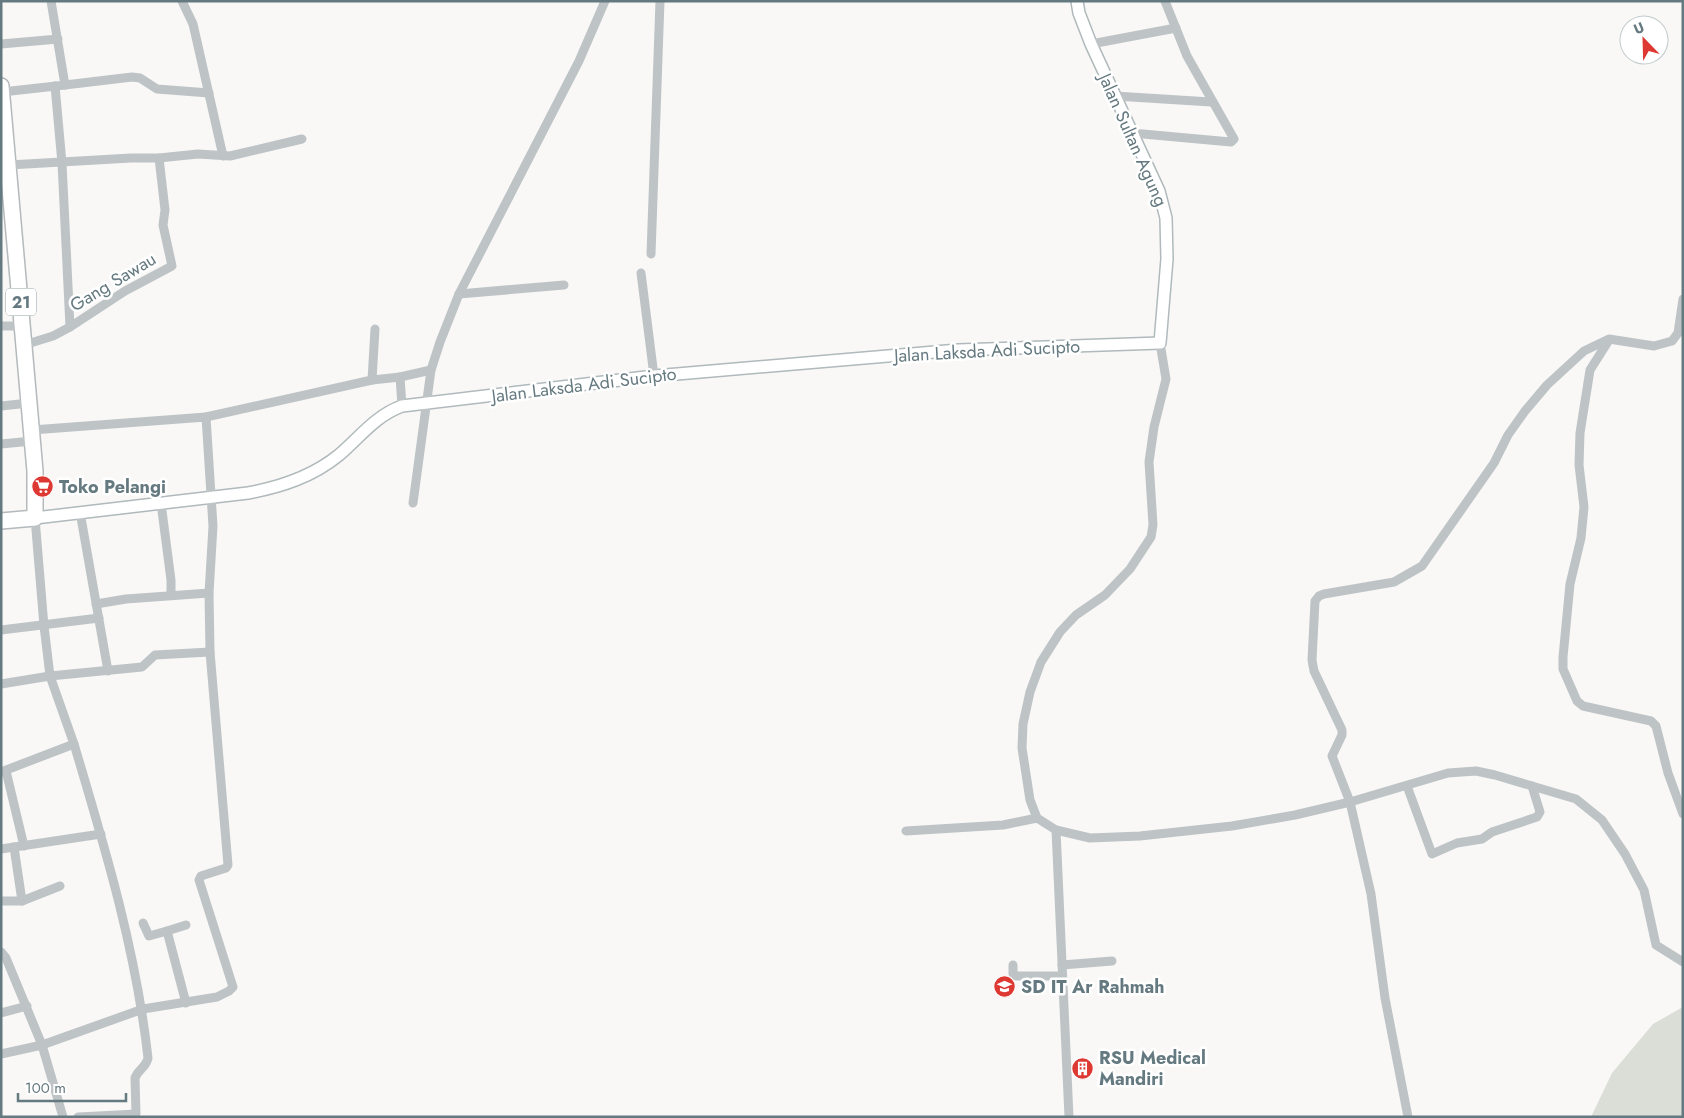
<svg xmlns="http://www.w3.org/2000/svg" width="1684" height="1118" font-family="Jost,sans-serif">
<rect width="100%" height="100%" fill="#f9f8f7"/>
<polygon fill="#daded6" points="1683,1007 1683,1117 1591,1117 1612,1073 1653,1024"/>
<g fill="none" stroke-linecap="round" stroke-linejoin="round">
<defs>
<path id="secondary" d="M35,518L248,493C281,487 312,477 339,455C360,437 375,416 402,406L654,376L958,350L1160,343L1167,259L1166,218L1159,191L1091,44L1079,13L1077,1"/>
<polyline id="highway" points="1,86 35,471 35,518 1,521"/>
</defs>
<use href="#secondary" stroke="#b0b9bb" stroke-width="14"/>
<use href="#highway" stroke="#b4b9bb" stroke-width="18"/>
<g stroke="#bec4c6" stroke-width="9">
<polyline points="182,1 193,24 223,156"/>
<polyline points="1,44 58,39"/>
<polyline points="1091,44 1176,28"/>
<polyline points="65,85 132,77 140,78 157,89 209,93"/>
<polyline points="55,86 62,163 70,327"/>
<polyline points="2,92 65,85 51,1"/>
<polyline points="1115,96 1211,102"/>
<polyline points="1132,133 1231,142 1234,139 1187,56 1165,1"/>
<polyline points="9,165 131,158 159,158 198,154 230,156 302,139"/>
<polyline points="651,254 660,1"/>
<polyline points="641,273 654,376"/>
<polyline points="459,294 564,285"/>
<polyline points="1,326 23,326"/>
<polyline points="1609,340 1590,370 1580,433 1579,465 1584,507 1581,538 1570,584 1563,657 1563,669 1577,701 1583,706 1651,721 1656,726 1668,773 1683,814"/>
<polyline points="1160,343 1166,379 1154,427 1149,462 1153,525 1151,537 1130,569 1105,595 1076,615 1060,632 1041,662 1030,692 1023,724 1022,748 1030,800 1037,818 1056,830 1090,838 1140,836 1232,826 1295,815 1350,802 1448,773 1476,771 1495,775 1576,799 1602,820 1625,854 1644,890 1656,945 1683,962"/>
<polyline points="24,345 53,336 70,327 125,291 172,266 163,225 165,210 159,158"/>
<polyline points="400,377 431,370"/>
<polyline points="372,380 400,377 402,406"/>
<polyline points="1,406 29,403"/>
<polyline points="206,417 372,380 375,329"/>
<polyline points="1,444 32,441"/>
<polyline points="161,503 171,580 171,595"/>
<polyline points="413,503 431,370 440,342 459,294 579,61 605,1"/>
<polyline points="80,512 108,671"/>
<polyline points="96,604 126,599 209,593"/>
<polyline points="1,630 99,618"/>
<polyline points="1,684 50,676 44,626 35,518"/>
<path d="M74,744C105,848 136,950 148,1058C146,1068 138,1069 135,1078L136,1114L78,1117"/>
<polyline points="6,771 24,846"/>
<polyline points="1,772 74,744 50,676 142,667 155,655 210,652 209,593 213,526 206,417 32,430"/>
<polyline points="1407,786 1432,854 1457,843 1482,839 1492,832 1537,817 1540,812 1532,786"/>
<polyline points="1056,830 1069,1117"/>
<polyline points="906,831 1003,825 1037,818"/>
<polyline points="14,847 22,901"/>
<polyline points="1,849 101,834"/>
<polyline points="1,901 22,901 60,886"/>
<polyline points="143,923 149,936 167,931"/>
<polyline points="186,925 167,931 186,1003"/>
<polyline points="1,952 6,958 42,1045 63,1117"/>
<polyline points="1013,965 1013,974 1016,976 1062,976"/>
<polyline points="1062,965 1112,961"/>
<polyline points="1,1013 27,1006"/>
<polyline points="1,1054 42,1045 143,1009 217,997 229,991 233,987 199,880 201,876 226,868 228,865 210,652"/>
<polyline points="1408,1117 1385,998 1371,894 1350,802 1332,756 1342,735 1342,730 1314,671 1312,660 1315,601 1319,596 1324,594 1394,582 1422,566 1494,463 1508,435 1525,411 1547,385 1584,351 1609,339 1654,346 1672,341 1678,333 1683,299"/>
</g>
<use href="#secondary" stroke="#fff" stroke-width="11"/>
<use href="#highway" stroke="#fff" stroke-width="15"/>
</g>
<defs>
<symbol id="supermarket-disc" viewBox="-11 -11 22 22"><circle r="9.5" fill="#dd3832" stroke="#fff"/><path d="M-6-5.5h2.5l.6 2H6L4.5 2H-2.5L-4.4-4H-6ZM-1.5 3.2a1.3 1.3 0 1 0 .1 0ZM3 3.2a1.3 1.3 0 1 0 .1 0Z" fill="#fff"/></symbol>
<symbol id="school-disc" viewBox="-11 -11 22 22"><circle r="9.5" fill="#dd3832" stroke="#fff"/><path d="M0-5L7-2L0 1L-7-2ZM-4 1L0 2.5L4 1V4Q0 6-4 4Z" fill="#fff"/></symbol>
<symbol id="building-disc" viewBox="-11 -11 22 22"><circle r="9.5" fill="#dd3832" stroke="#fff"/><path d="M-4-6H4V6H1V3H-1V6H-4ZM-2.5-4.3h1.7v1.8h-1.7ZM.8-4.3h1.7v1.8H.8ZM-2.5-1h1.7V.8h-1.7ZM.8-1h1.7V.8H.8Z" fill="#fff"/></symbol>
</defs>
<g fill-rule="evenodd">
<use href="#supermarket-disc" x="30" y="474" width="25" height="25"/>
<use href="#school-disc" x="992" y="974" width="25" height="25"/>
<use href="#building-disc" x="1070" y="1056" width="25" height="25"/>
</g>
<g text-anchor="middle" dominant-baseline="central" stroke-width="5" stroke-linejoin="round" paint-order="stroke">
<rect fill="#fff" stroke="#93a2a6" stroke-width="1" x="6" y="288.5" width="30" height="27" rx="4"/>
<g font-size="16" font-weight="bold" fill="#657a80">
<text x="21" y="302">21</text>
</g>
<g font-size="18" fill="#657a80" stroke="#fff">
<text transform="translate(1133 140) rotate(66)">Jalan Sultan Agung</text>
<text transform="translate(113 282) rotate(-31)">Gang Sawau</text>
<text transform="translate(987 351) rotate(-3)">Jalan Laksda Adi Sucipto</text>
<text transform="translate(584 385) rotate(-7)">Jalan Laksda Adi Sucipto</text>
</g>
<g font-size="18" font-weight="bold" fill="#657a80" stroke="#fff" text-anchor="start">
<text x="59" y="487">Toko Pelangi</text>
<text x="1021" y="987">SD IT Ar Rahmah</text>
<text x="1099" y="1058">RSU Medical<tspan x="1099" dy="21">Mandiri</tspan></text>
</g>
</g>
<rect width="1684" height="1118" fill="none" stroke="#657a80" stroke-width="5"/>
<g transform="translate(1644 40) rotate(337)"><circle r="24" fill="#ffffff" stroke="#c1cacc"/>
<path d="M0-4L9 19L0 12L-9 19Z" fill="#dd3832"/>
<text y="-8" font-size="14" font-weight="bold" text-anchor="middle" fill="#657a80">U</text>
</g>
<path d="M18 1093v8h108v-8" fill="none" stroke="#657a80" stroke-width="2.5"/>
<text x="25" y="1093" font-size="15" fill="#657a80" stroke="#ffffff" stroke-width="4" paint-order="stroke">100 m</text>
</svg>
